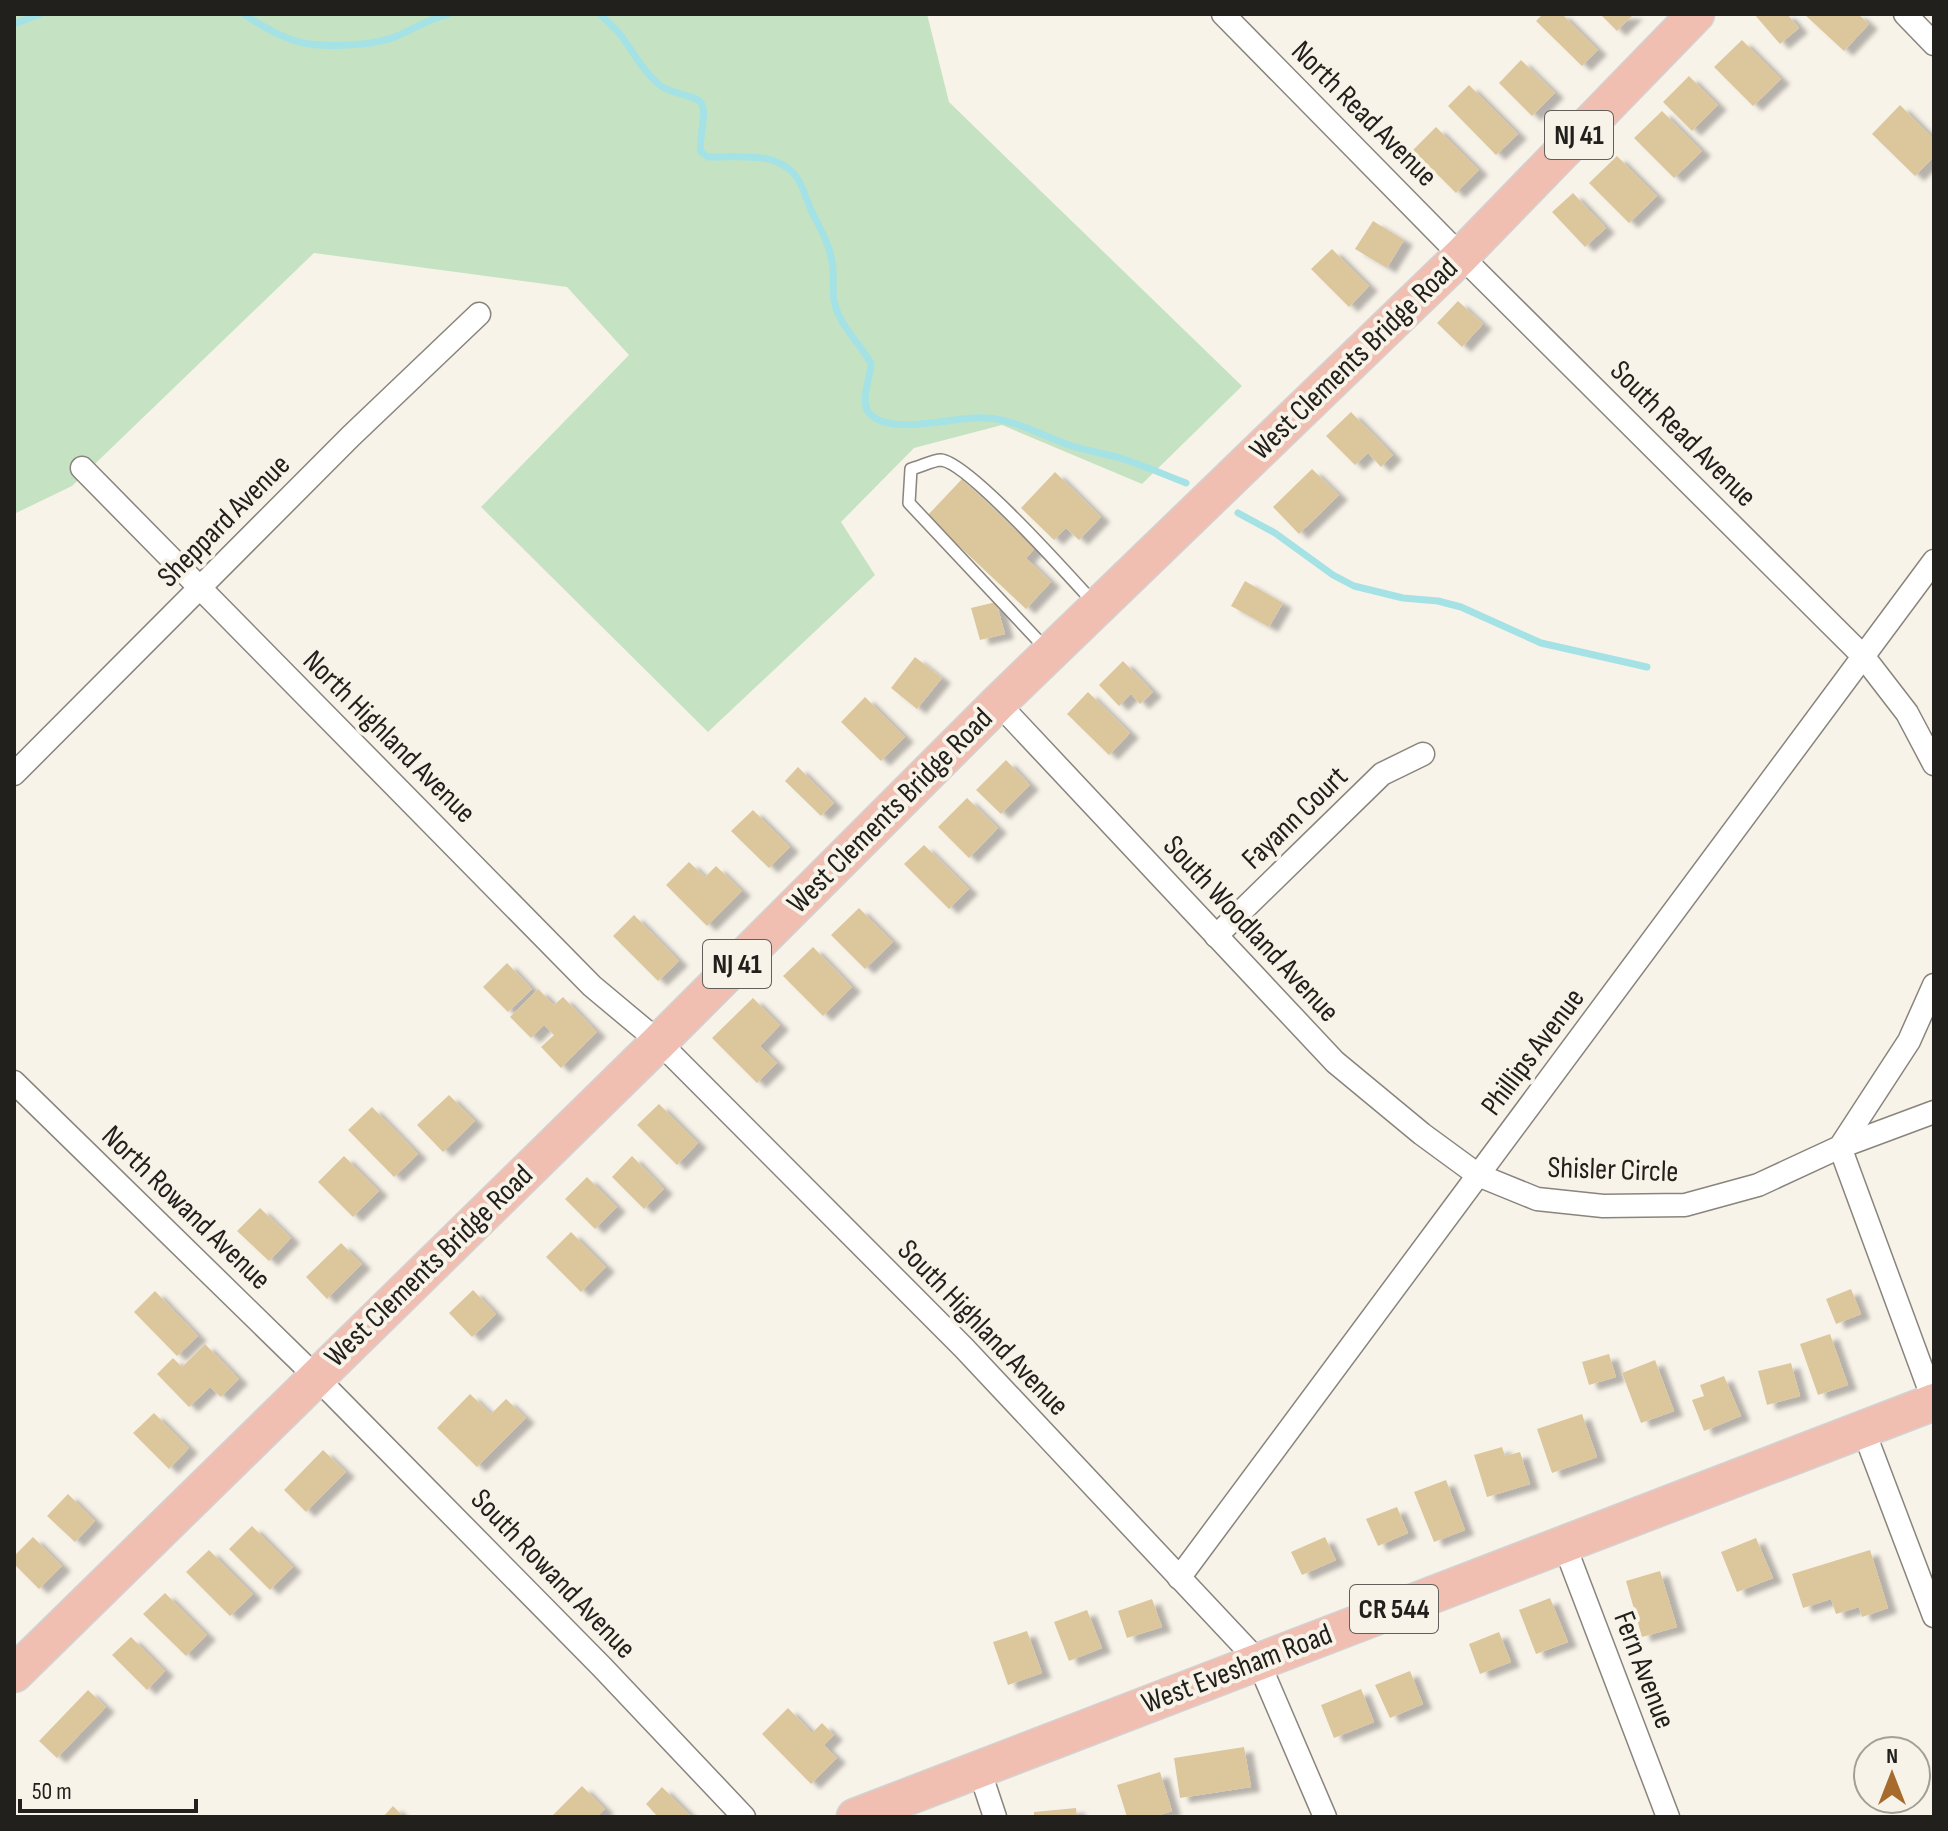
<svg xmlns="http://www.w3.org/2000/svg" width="1948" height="1831" font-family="'Sofia Sans Condensed',sans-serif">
<defs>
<filter id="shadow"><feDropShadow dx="9" dy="5" stdDeviation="2" flood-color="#0004"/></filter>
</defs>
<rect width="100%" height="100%" fill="#f8f3e9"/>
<polygon fill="#c5e3c2" points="14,14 927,14 949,102 1242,386 1142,484 1002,425 914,448 841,522 875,575 708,732 481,507 629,355 567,287 314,253 72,486 14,514"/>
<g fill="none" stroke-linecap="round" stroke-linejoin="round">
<g stroke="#a5e2e5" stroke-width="7">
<path d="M244,14C260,25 280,37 299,42C324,48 374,46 397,36C415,28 429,19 448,14"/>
<path d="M600,14C607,22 616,28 622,37C634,53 644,73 661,86C671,94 696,95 701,103C708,114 698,137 701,152L708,157C739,158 780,149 799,181C804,190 807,201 811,210C819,227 829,242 832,262C835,276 831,291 835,305C841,327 860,344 871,363C871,379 857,404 872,416C897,436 957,415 987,418C1016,420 1041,435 1069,445C1084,450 1101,453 1117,457C1140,464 1163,474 1186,483"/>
<polyline points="14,24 40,14"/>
<polyline points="1238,513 1275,533 1333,575 1354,586 1403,598 1438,601 1461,607 1541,643 1647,667"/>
</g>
</g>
<g fill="#dcc79c" filter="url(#shadow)">
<polygon points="1543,14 1562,14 1598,50 1582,66 1536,21"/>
<polygon points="1600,14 1634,14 1617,31"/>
<polygon points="1754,14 1787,14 1799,28 1780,44"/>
<polygon points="1804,14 1858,14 1869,24 1844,51"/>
<polygon points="1742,40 1781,79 1753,106 1714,67"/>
<polygon points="1521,60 1555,93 1532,116 1499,83"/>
<polygon points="1689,76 1718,105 1692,131 1663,102"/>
<polygon points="1469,85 1518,134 1496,155 1448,106"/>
<polygon points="1900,105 1934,139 1934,157 1915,176 1872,134"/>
<polygon points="1662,111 1702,151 1674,178 1634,138"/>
<polygon points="1436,127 1479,170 1456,193 1413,150"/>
<polygon points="1617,156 1657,196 1629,223 1589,183"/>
<polygon points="1573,193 1606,228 1585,247 1552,212"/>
<polygon points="1373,221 1404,240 1387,268 1355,249"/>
<polygon points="1332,249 1369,286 1349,307 1311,269"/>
<polygon points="1458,301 1483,324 1462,347 1437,323"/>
<polygon points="1351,412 1393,455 1381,467 1368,453 1355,465 1326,436"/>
<polygon points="1312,469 1339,495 1299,534 1273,507"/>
<polygon points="1055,472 1101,517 1079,540 1066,528 1054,540 1021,508"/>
<polygon points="962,479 1035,548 1026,558 1051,582 1026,609 927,516"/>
<polygon points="1245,581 1283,603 1269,627 1231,606"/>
<polygon points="996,602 1005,634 980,640 971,608"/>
<polygon points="915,657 942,678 917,709 891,688"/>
<polygon points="1123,661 1153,692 1140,704 1131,694 1119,706 1099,685"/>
<polygon points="1088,692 1130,733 1109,755 1067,714"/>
<polygon points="865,697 905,737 881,761 841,722"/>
<polygon points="1006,760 1030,785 1001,814 976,790"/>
<polygon points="798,767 834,803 821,816 785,781"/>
<polygon points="967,798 998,828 969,858 938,827"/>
<polygon points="753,810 790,847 769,868 731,831"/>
<polygon points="924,845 969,889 949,909 904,864"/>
<polygon points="689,862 705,877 716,866 742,891 707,926 666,885"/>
<polygon points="859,908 893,942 865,969 831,935"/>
<polygon points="634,915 679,961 658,981 613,936"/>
<polygon points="813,947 852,987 823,1016 783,976"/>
<polygon points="507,963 532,989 508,1012 483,987"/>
<polygon points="538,989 554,1005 563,997 597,1032 561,1068 541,1047 554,1035 544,1025 531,1038 510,1017"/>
<polygon points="753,998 780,1025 760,1046 777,1063 757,1083 712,1038"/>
<polygon points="449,1095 475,1121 443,1152 417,1125"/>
<polygon points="659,1104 698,1143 677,1165 637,1125"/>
<polygon points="372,1107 418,1154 394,1177 348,1130"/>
<polygon points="344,1156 379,1191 353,1217 318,1182"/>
<polygon points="632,1156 664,1189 644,1209 612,1177"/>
<polygon points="587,1177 617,1207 595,1229 565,1199"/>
<polygon points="260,1208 291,1238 269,1261 237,1231"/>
<polygon points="571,1232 606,1267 581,1292 546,1257"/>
<polygon points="341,1243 362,1264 327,1299 306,1277"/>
<polygon points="1851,1289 1861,1314 1836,1324 1826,1299"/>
<polygon points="473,1290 496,1314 472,1337 449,1313"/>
<polygon points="155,1291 198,1336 177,1356 134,1312"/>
<polygon points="1830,1334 1848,1385 1818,1395 1800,1344"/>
<polygon points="205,1344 239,1379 221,1397 210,1387 189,1407 157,1374 173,1358 182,1367"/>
<polygon points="1609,1354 1616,1377 1589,1385 1582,1362"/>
<polygon points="1655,1360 1674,1411 1641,1423 1622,1373"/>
<polygon points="1791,1363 1800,1396 1767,1405 1758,1371"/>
<polygon points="1724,1376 1741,1416 1704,1431 1692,1400 1704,1396 1700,1385"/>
<polygon points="470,1394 491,1414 506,1399 526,1418 477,1467 437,1428"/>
<polygon points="154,1413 189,1448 169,1469 133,1433"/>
<polygon points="1582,1414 1597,1457 1552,1473 1537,1429"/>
<polygon points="1502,1447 1505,1456 1520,1452 1530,1484 1487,1497 1474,1455"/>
<polygon points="323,1450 346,1472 306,1512 284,1490"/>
<polygon points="1446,1480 1465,1530 1434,1542 1414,1492"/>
<polygon points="68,1494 95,1521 75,1542 47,1516"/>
<polygon points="1397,1507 1408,1533 1378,1546 1366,1519"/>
<polygon points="252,1526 293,1567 270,1590 229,1549"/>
<polygon points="33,1537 62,1566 39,1589 14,1564 14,1556"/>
<polygon points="1325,1537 1336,1560 1302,1575 1291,1552"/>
<polygon points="1756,1538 1773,1578 1737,1592 1721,1552"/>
<polygon points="209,1550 253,1594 230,1616 186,1572"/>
<polygon points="1870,1550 1888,1608 1862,1617 1859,1607 1836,1614 1831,1599 1803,1608 1792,1574"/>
<polygon points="1660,1571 1677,1627 1642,1637 1626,1581"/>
<polygon points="165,1593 207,1635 186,1656 143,1614"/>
<polygon points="1550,1598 1568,1642 1536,1654 1519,1610"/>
<polygon points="1152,1599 1162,1627 1127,1638 1118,1611"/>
<polygon points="1087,1610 1102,1648 1069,1661 1054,1622"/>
<polygon points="1027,1631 1042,1673 1008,1685 993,1642"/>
<polygon points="1499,1632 1511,1662 1480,1674 1469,1644"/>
<polygon points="131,1637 165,1671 147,1690 112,1655"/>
<polygon points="1410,1671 1423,1704 1390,1718 1375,1685"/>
<polygon points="1361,1689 1374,1722 1334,1738 1321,1705"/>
<polygon points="88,1690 106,1707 57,1758 39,1741"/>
<polygon points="788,1708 812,1733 822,1723 834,1735 824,1745 837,1758 811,1784 762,1734"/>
<polygon points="1244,1747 1251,1787 1180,1798 1174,1758"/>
<polygon points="1160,1772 1172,1811 1154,1817 1127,1817 1117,1785"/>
<polygon points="582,1786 605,1809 596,1817 551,1817"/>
<polygon points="662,1787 692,1817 658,1817 646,1804"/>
<polygon points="393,1806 404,1817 383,1817"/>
<polygon points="1076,1808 1077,1817 1034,1817 1034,1812"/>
</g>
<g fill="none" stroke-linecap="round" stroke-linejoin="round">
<defs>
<path id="service" d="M1048,651L909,503L911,469C920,467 933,460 941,460C968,462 1071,578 1094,603"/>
<g id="minor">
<polyline points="1223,14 1461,256 1863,656 1907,713 1934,764"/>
<polyline points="1905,14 1934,44"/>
<polyline points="82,468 592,986 659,1042 964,1348 1258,1661 1325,1817"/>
<polyline points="998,703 1335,1062 1422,1134 1478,1175 1537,1199 1603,1206 1685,1205 1758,1185 1840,1147 1909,1041 1934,985"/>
<polyline points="14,774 351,436 479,314"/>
<polyline points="1216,936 1382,774 1423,754"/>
<polyline points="14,1082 316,1377 602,1667 744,1817"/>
<polyline points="1934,1402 1840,1147 1934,1112"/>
<polyline points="1863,1429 1934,1616"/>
<polyline points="1564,1544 1668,1817"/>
<polyline points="1179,1578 1934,561"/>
<polyline points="979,1769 995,1817"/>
</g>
<g id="primary">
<polyline points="14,1674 659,1042 998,703 1461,256 1696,14"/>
<polyline points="855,1817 1934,1402"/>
</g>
</defs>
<use href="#service" stroke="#89847c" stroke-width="14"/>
<use href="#minor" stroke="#89847c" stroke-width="25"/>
<use href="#primary" stroke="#d3d2d2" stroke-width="39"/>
<use href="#service" stroke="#fff" stroke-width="11"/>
<use href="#minor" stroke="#fff" stroke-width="22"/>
<use href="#primary" stroke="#f1beb2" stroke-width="36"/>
</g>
<g text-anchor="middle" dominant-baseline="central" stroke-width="8" stroke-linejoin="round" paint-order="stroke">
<g fill="#f8f3e9" stroke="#625f5a" stroke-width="2">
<rect x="1545" y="111" width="68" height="48" rx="6"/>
<rect x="703" y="940" width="68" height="48" rx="6"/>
<rect x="1350" y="1585" width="88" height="48" rx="6"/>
</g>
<g font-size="28" font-weight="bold" fill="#22201c">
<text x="1579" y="135">NJ 41</text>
<text x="737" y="964">NJ 41</text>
<text x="1394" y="1609">CR 544</text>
</g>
<g font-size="30" fill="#22201c" stroke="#f8f3e9">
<text transform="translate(1364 114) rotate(45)">North Read Avenue</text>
<text transform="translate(1354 359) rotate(-44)">West Clements Bridge Road</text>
<text transform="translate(1683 434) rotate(45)">South Read Avenue</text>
<text transform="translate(224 521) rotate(-45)">Sheppard Avenue</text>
<text transform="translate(389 737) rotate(45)">North Highland Avenue</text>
<text transform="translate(890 811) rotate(-45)">West Clements Bridge Road</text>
<text transform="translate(1295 818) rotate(-44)">Fayann Court</text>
<text transform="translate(1251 929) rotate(47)">South Woodland Avenue</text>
<text transform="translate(1533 1052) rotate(-53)">Phillips Avenue</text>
<text transform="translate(1613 1170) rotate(2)">Shisler Circle</text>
<text transform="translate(186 1208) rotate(44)">North Rowand Avenue</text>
<text transform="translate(429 1266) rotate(-44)">West Clements Bridge Road</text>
<text transform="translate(983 1328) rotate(46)">South Highland Avenue</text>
<text transform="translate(553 1574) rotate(46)">South Rowand Avenue</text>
<text transform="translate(1237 1669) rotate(-21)">West Evesham Road</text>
<text transform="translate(1644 1670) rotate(69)">Fern Avenue</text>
</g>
</g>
<rect width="1948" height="1831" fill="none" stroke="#22201c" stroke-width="32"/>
<g transform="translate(1892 1775)"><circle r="38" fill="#f8f3e9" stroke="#a29f97" stroke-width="2"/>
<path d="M0-6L14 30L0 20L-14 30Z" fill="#a76b2e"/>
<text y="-12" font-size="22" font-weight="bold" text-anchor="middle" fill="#22201c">N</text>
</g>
<path d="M20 1799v12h176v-12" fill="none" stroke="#22201c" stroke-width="4"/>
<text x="32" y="1799" font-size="24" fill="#22201c" stroke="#f8f3e9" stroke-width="6" paint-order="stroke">50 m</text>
</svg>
